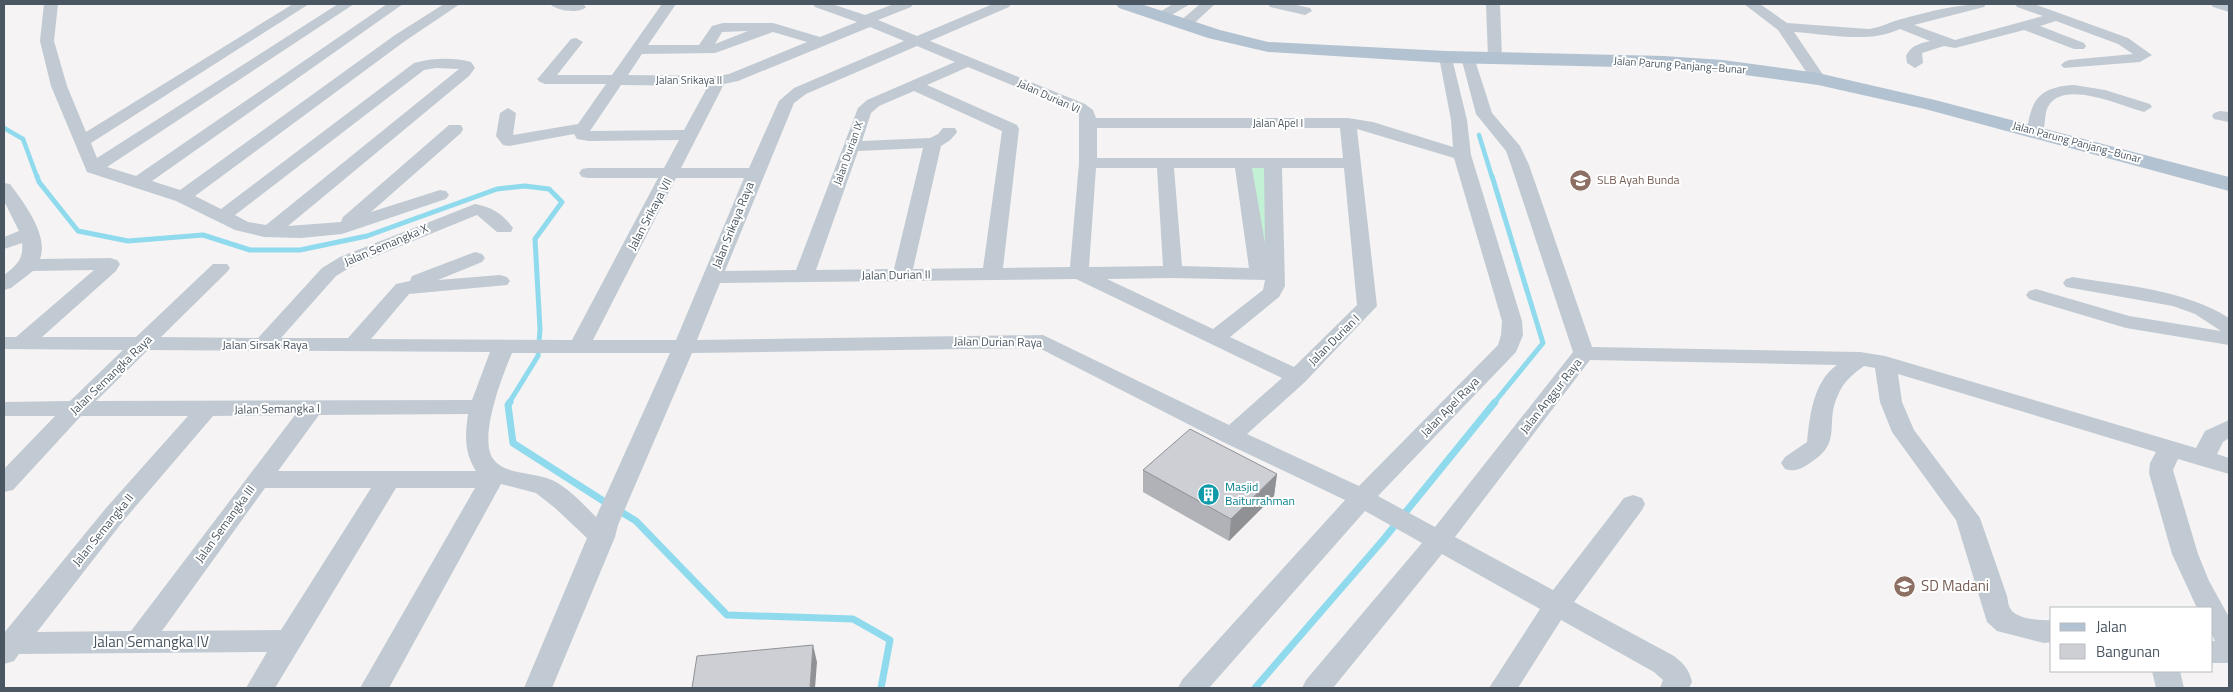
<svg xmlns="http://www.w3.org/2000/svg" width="2233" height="692" font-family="'Titillium Web',sans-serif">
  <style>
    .green { fill: #c3f1d5 }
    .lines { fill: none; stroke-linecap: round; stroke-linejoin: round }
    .stream-far2 { stroke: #90daee; stroke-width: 4.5 }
    .stream-far1 { stroke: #90daee; stroke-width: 5 }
    .stream { stroke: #90daee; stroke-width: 7 }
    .minor { fill: #c1cad2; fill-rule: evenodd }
    .major { fill: #b3c2d1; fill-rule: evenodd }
    .wall { fill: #b0b2b7 }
    .shaded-wall { fill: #909195 }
    .building { fill: #cdcfd5; stroke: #909195 }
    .labels { text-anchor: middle; stroke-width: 4; stroke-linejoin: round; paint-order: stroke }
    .far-street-label { font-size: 11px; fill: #4a5661; stroke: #fff }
    .education-label { font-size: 12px; fill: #785e54; stroke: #fff; text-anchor: start }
    .street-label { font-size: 12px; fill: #4a5661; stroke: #fff }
    .culture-label { font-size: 12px; fill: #0d838f; stroke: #fff; text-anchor: start }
    .near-education-label { font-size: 15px; fill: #785e54; stroke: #fff; text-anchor: start }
    .near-street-label { font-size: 15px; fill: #4a5661; stroke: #fff }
  </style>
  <rect width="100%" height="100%" fill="#f5f3f3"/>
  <!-- green -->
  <polygon class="green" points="1243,163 1273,163 1275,274 1260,273"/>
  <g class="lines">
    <!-- stream-far2 -->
    <g class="stream-far2">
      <polyline points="4,128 23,139 37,177"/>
      <polyline points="1479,135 1492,177"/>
    </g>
    <!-- stream-far1 -->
    <g class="stream-far1">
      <polyline points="37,176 39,182 78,231 128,241 203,235 250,250 300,250 367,236 497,189 525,186 549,189 562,202 535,239 540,329 538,356 509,403"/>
      <polyline points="1492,176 1543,343 1494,403"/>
    </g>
    <!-- stream -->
    <g class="stream">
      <polyline points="510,402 508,405 513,443 608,504"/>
      <polyline points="618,510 636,521 727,615 853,619 890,640 881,688"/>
      <polyline points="1255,688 1383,540 1495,402"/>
    </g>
    <!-- minor -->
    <g class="minor">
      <path d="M44,4H58L54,41L67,86L86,132L293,4H309L91,143L97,158L338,4H354L107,167L136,176L387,4H403L152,181L180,190L395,35L444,4H460L405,41L195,196L221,209L414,63C432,58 453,57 471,62L475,68L469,76L288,226L341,222L343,217L449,125H461L463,129L461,133L371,212L440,190L446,191L449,195L446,199L342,234L301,238L264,237L235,230L176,201L87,172L51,86L40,41ZM436,68L459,69L266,225L248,222L235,215L424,70Z"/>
      <path d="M550,4H583L586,7C580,14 556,11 550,4Z"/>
      <path d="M662,4H676L648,45H699L712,26L723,23H773L820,37L857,22L815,7L813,4H832L865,15L894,4H913L911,7L878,20L917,36L993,4H1011L1009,7L930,41L1085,104L1093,110L1096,118H1348L1373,122L1453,147L1451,120L1439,57L1441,54H1451L1467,120L1471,155L1522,321L1523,335L1516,352L1378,496L1435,527L1573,352L1511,165L1506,151L1476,114L1461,57L1463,54H1473L1492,113L1520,146L1529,165L1592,347L1860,352L1885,356L2196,448L2205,431L2229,420V438L2223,442L2217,454L2229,458V474L2178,459L2173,470L2198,554L2209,581L2229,617V663H2212V641H2215L2212,635V608H2197L2172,554L2149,473L2150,463L2156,452L1898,374L1902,402L1914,430L1980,518L2007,596C2008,600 2008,605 2010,608C2014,619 2042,621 2052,620V642L2044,643L1997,631L1987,622L1956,520L1892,432L1880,402L1875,368L1864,366C1852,375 1844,381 1838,395C1824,424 1844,442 1810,463C1801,469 1795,472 1785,469L1781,463L1785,457L1807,442C1810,415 1813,382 1837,365L1590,360L1455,537L1553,590L1624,498L1633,495L1642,498L1645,504L1642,510L1574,602L1674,656C1684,664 1689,669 1692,682L1689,688H1660L1663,680L1654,672L1561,620L1518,688H1489L1540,609L1442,554L1333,688H1302L1306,680L1422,543L1365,511L1209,688H1178L1182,680L1345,500L1223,442L1039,348L692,353L618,525L615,537L552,688H524L587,538L555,508L536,493L501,484L389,688H360L475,488H396L275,688H246L267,652L19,654L14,661L4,664V633L106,508L188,416H81L13,490L4,492V469L55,416H4V402L70,401L123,350L4,349V337H16L94,270L33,271L11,288L4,290V275C16,266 24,259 22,243L4,249V237L19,231L4,201V183L10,184C24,203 49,235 40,259L110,258L117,260L120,264L116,271L42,337H136L213,264H227L230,268L227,272L161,337L258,338L322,268L340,257L475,204C492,207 503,214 513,228L511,232H497L477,215L354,265L336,276L281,338H348L396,284L410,281L412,276L475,252L482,254L485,258L482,262L438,280L500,275L507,277L510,281L507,285L409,294L371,339L572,340L658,178H588L582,177L579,173L582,169L588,168H664L679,140L589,141L577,139L574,134L509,146L503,145L496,136L500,113L508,108L516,113L513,135L578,124L606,84H545L540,82L537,79L540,76L571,39L576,38L583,42L557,75H612ZM870,27L904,41L794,88L779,101L749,168H681L724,84L738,81ZM748,31L715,44L722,32ZM773,32L807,42L729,74L718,76L628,75L642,54L715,53ZM917,46L955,62L867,100L858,108L796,270L725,271L794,103L806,94ZM968,67L1073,110L1079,115V163L1070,267L1003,268L1019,129L1017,125L927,85ZM621,85L708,86L684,130L590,131ZM914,91L1002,131L983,268L913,269L941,146C948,142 952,139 957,132L955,128H943L938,134L930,138L862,141L871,113L879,106ZM1097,128H1340L1343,158H1097ZM1357,129L1454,158L1502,321L1501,335L1498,345L1359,486L1247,434L1305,382L1377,306ZM923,148L894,269L816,270L858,151ZM1096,168H1157L1163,266L1089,267ZM1174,168H1235L1249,268L1182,266ZM1252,168H1264L1265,243ZM1282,168H1344L1357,305L1294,367L1230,337L1279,297L1285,286ZM676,178H744L676,340H593ZM1173,278L1265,280L1263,290L1213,329L1107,279ZM1076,279L1282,378L1229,425L1043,335L697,340L720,283ZM148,350L490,352L472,400L96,401ZM512,353H670L596,517C583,504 569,488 552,480C535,472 506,475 494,460C477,440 503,374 512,353ZM468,414C465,436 464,452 476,471H278L319,415ZM295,415L131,631L37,632L124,520L213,416ZM265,488H371L281,630L162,631Z"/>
      <polygon points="1173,4 1190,4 1165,19 1155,19 1153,16"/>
      <polygon points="1200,4 1215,4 1189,28 1179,28 1177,25 1179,22"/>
      <polygon points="1268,4 1292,4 1310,8 1312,11 1305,15 1270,7"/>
      <polygon points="1486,4 1500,4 1502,58 1495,62 1488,58"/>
      <path d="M1744,4H1760L1787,23L1868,29C1880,28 1887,23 1898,20C1927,12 1956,4 1986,4L1984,7L1914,25L1955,40L2043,16L2017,7L2015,4H2034L2128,38L2152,55L2140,62L2064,68L2061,65L2064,62L2069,60L2133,54L2118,44L2056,21L2040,26L2084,43L2086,46L2084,49H2074L2024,30L1955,48L1944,46L1922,53L1923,63L1915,68L1907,63L1906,56C1911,45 1919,44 1930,41L1900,29C1869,44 1828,34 1794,32L1826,79L1818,84L1813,82L1778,30Z"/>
      <polygon points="2211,4 2229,4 2229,12 2213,7"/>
      <path d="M2074,85L2105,90L2150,104L2152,107L2144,112C2121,106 2066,80 2049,105C2043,114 2047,126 2041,135H2029L2027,131C2031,98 2041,87 2074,85Z"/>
      <polygon points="2220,111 2229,112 2229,122 2214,119 2212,116 2214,113"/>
      <path d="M2073,277C2126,286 2183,289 2229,318V345L2126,328L2029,299L2026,295L2029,291L2036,289L2129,316L2221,331L2195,314L2173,306L2066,287L2063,283L2066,279Z"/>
      <polygon points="2152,671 2180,671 2184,688 2156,688"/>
    </g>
    <!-- major -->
    <polygon class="major" points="1116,4 1141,4 1220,30 1268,42 1446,51 1664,56 1723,60 1818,73 1935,100 2229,177 2229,191 1925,109 1818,85 1723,72 1664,68 1446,63 1268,52 1208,38 1119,8"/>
  </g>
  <!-- wall -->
  <polygon class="wall" points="1143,470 1277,474 1274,496 1229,541 1143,492"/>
  <!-- shaded-wall -->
  <g class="shaded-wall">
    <polygon points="1277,474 1274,496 1229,541 1231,519"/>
    <polygon points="813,645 817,662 815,688 810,688"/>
  </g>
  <!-- building -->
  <g class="building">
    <polygon points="1190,429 1277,474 1231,519 1143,470"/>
    <polygon points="813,645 810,688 692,688 697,656"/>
  </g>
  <!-- icons -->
  <defs>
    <symbol id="school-disc" viewBox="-11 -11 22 22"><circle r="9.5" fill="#8d6e63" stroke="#fff"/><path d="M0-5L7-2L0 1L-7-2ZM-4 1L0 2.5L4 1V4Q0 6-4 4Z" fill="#fff"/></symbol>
    <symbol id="building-disc" viewBox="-11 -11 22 22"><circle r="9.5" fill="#0f9aa8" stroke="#fff"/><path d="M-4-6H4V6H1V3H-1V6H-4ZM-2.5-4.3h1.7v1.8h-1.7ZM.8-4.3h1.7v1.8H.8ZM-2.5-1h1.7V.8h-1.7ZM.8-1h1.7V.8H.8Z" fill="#fff"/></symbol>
  </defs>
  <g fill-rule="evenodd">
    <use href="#school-disc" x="1568" y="168" width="25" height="25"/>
    <use href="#building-disc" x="1196" y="482" width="25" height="25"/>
    <use href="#school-disc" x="1892" y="574" width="25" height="25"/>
  </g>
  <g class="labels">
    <!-- far-street labels -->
    <g class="far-street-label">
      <text transform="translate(1680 65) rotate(4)" y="4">Jalan Parung Panjang–Bunar</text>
      <text x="689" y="84">Jalan Srikaya II</text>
      <text transform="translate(1049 96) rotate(24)" y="4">Jalan Durian VI</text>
      <text x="1278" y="127">Jalan Apel I</text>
      <text transform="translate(2077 142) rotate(15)" y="4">Jalan Parung Panjang–Bunar</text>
      <text transform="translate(848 153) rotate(-70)" y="4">Jalan Durian IX</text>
    </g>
    <!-- education labels -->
    <g class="education-label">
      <text x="1597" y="184">SLB Ayah Bunda</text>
    </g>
    <!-- street labels -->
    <g class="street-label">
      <text transform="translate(650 214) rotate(-62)" y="4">Jalan Srikaya VII</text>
      <text transform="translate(733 225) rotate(-68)" y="4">Jalan Srikaya Raya</text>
      <text transform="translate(386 245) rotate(-23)" y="4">Jalan Semangka X</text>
      <text transform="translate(896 275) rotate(-1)" y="4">Jalan Durian II</text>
      <text transform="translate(1334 340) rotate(-45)" y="4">Jalan Durian I</text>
      <text transform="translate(998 342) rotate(1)" y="4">Jalan Durian Raya</text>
      <text x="265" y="349">Jalan Sirsak Raya</text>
      <text transform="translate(111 375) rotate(-44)" y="4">Jalan Semangka Raya</text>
      <text transform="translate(1551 396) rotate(-52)" y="4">Jalan Anggur Raya</text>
      <text transform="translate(1450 407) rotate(-46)" y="4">Jalan Apel Raya</text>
      <text transform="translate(277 409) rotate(-1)" y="4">Jalan Semangka I</text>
      <text transform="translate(225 524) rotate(-54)" y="4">Jalan Semangka III</text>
      <text transform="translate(103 530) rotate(-51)" y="4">Jalan Semangka II</text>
    </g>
    <!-- culture labels -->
    <g class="culture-label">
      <text x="1225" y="491">Masjid<tspan x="1225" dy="14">Baiturrahman</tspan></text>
    </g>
    <!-- near-education labels -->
    <g class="near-education-label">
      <text x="1921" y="591">SD Madani</text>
    </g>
    <!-- near-street labels -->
    <g class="near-street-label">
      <text x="151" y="647">Jalan Semangka IV</text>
    </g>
  </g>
  <!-- border -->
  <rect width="2233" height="692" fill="none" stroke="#4a5661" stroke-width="10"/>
  <!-- legend -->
  <rect x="2050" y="607" width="162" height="65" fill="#ffffff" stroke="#b7bbc0"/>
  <rect x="2060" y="623" width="25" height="8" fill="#b3c2d1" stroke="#b7bbc0"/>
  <text x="2096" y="632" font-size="15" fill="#4a5661">Jalan</text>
  <rect x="2060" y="644" width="25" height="15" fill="#cdcfd5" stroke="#b7bbc0"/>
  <text x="2096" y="657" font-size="15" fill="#4a5661">Bangunan</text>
</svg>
